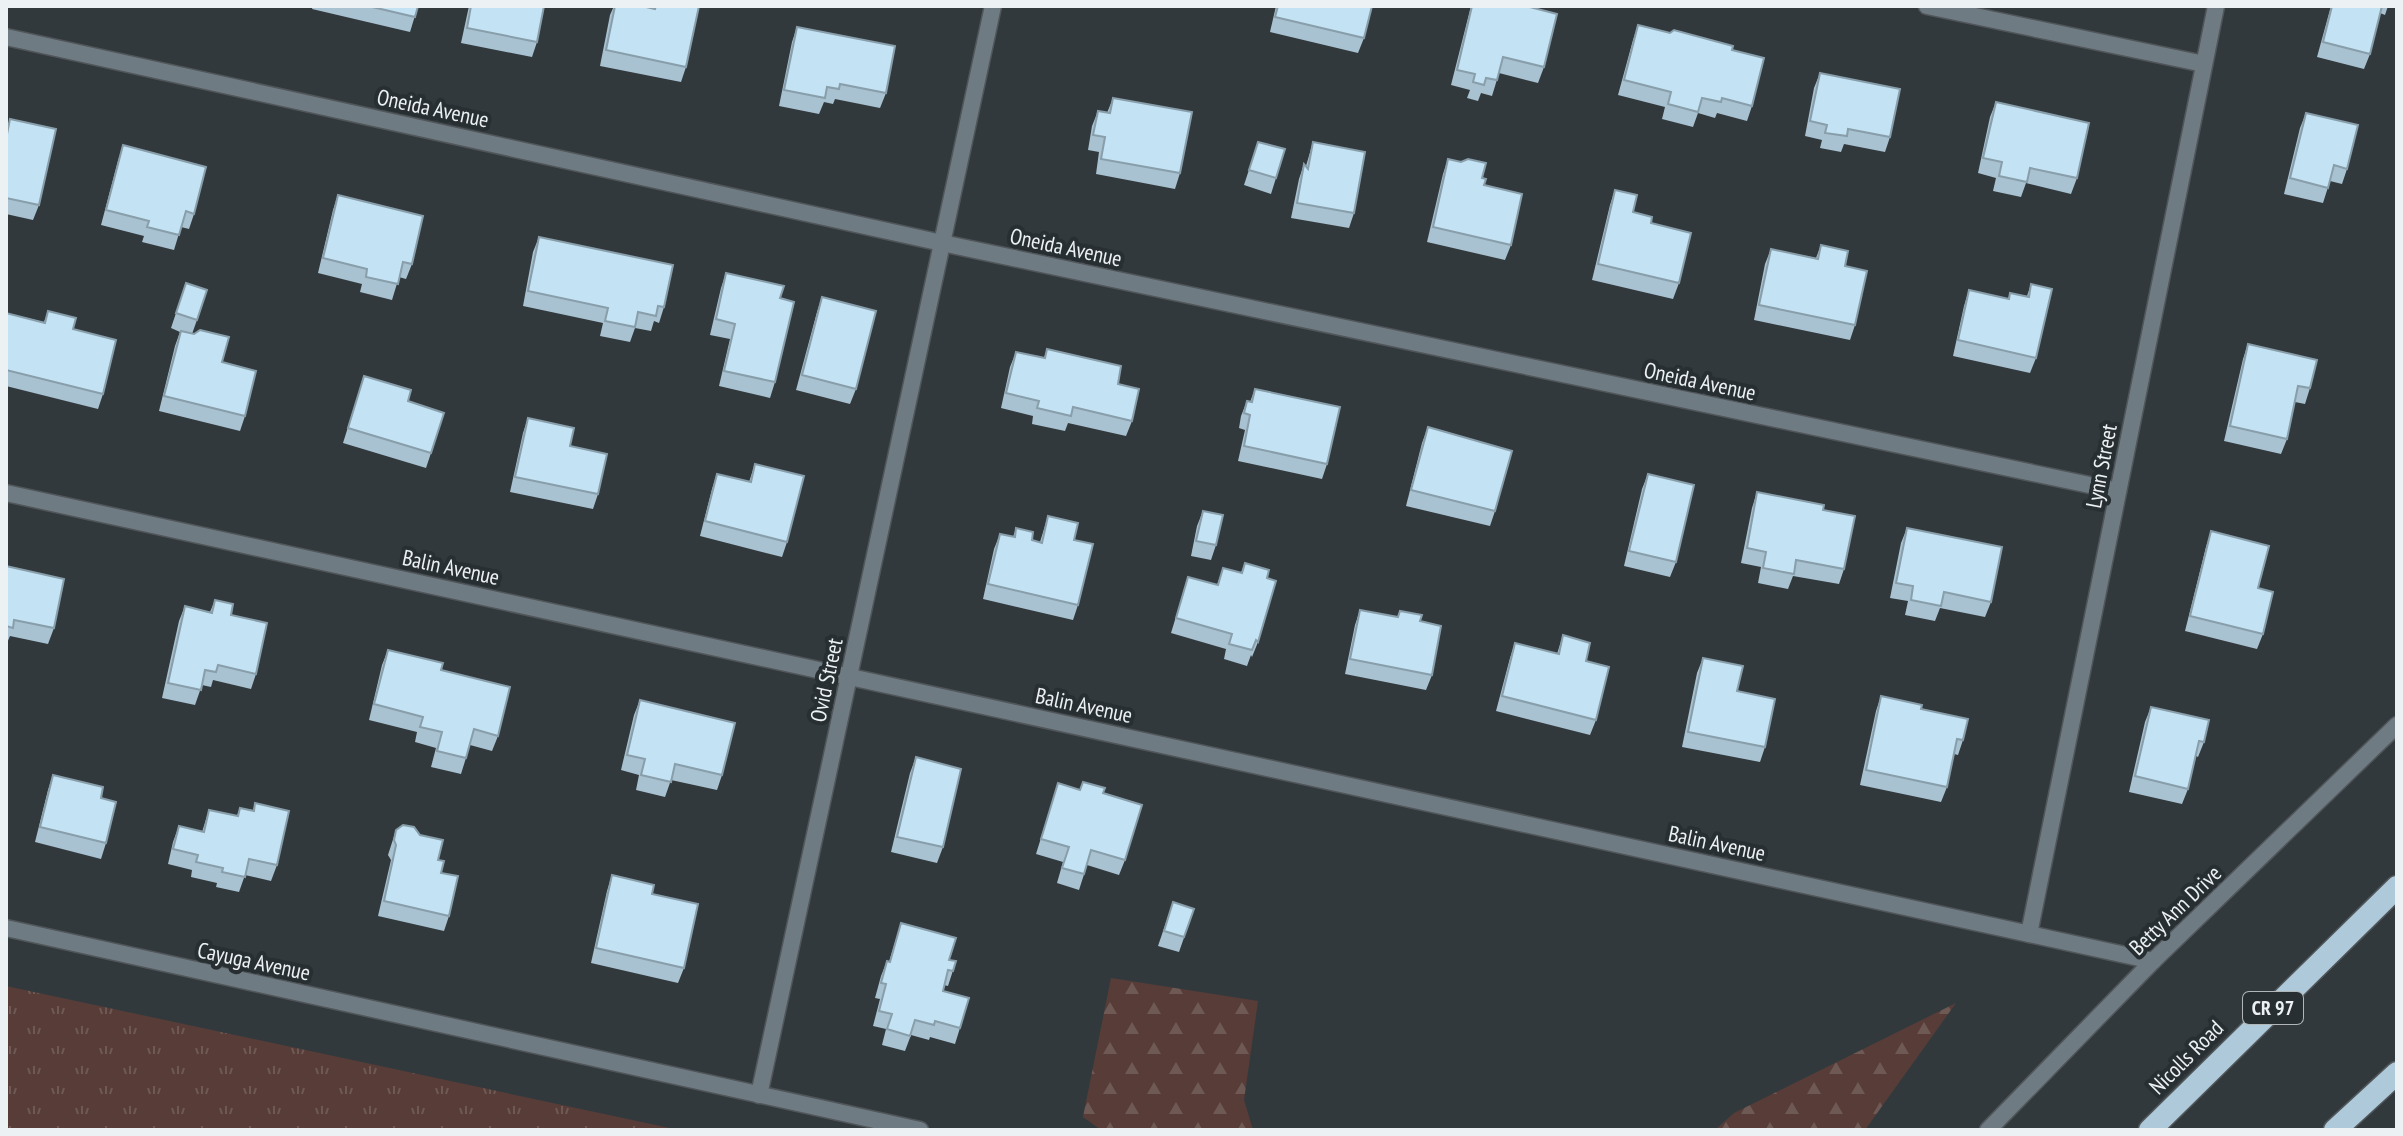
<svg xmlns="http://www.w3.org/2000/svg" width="2403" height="1136" font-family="'PT Sans Narrow',sans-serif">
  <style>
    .grass { fill: url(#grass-tufts) }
    .forest { fill: url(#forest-firs) }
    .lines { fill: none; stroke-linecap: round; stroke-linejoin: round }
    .minor-casing { stroke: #50565a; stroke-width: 19 }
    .tertiary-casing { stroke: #50565a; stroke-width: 19 }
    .trunk-casing { stroke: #50565a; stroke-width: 25 }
    .minor { stroke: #6f7b82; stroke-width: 16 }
    .tertiary { stroke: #6f7b82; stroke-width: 16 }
    .trunk { stroke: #aecada; stroke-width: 22 }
    .wall { fill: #a8c2d1 }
    .building { fill: #c3e2f3; stroke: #889eaa; stroke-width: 2 }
    .labels { text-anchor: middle; stroke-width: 8; stroke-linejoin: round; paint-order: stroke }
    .shield { fill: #282f33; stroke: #b1b7b9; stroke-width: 2 }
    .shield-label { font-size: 20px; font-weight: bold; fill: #ecf1f3 }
    .street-label { font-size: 22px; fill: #ecf1f3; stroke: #282f33 }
  </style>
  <defs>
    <pattern id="grass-tufts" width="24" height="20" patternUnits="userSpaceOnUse" patternTransform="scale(2)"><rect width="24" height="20" fill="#573c37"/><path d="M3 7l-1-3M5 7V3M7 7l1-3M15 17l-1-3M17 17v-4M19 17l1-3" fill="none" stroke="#6f5954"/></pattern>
    <pattern id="forest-firs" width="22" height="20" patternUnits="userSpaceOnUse" patternTransform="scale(2)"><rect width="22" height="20" fill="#573c37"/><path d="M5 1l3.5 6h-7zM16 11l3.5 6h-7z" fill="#6f5954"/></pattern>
  </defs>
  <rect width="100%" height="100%" fill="#32393d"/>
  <!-- grass -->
  <polygon class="grass" points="6,986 679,1130 6,1130"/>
  <!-- forest -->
  <g class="forest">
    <polygon points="1111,978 1258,1001 1244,1100 1253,1130 1101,1130 1083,1117"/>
    <polygon points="1956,1003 1865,1130 1715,1130 1734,1113"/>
  </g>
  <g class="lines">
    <defs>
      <g id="minor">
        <polyline points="1927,6 2204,64"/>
        <polyline points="6,37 942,243 2118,491"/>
        <polyline points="6,493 2153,961"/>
        <polyline points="6,928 920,1130"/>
        <polyline points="2029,934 2216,6"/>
        <polyline points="759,1095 993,6"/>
      </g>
      <polyline id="tertiary" points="1988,1130 2153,961 2397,725"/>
      <g id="trunk">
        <polyline points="2150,1130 2397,887"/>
        <polyline points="2335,1130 2397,1073"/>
      </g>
    </defs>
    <!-- minor casing -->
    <use href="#minor" class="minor-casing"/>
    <!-- tertiary casing -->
    <use href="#tertiary" class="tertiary-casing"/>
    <!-- trunk casing -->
    <use href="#trunk" class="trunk-casing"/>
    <!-- minor -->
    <use href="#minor" class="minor"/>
    <!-- tertiary -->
    <use href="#tertiary" class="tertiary"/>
    <!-- trunk -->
    <use href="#trunk" class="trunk"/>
  </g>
  <!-- wall -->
  <g class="wall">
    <polygon points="313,6 418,6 410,32 312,9"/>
    <polygon points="469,6 544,6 537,42 532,57 461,43"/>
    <polygon points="614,6 642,6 653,8 654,6 699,6 686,67 681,82 600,66 610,15"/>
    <polygon points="1276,6 1372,6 1364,38 1358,53 1270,32"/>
    <polygon points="1471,6 1526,6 1544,67 1538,83 1499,73 1492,96 1481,93 1478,101 1467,98 1470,90 1451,85"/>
    <polygon points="2331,6 2388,6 2385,15 2380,13 2370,54 2364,69 2317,57"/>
    <polygon points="1638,25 1732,50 1752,106 1747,121 1717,113 1715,118 1698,113 1693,127 1662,119 1665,107 1618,95 1633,40"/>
    <polygon points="797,27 886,93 880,108 835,99 833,104 824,102 819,114 779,106 792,42"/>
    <polygon points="1820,73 1890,137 1885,152 1844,144 1841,152 1820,148 1822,140 1805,136 1814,88"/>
    <polygon points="1113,98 1180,173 1175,189 1096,174 1099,152 1088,150 1092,126 1098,111 1107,113"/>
    <polygon points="1996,102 2077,178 2071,194 2026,183 2021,197 1993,191 1996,178 1978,173 1990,117"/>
    <polygon points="2306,113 2347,169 2342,184 2330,181 2323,203 2284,194 2300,128"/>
    <polygon points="10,119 39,205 33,220 6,214 6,131"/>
    <polygon points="1258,142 1276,178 1271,194 1244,185"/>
    <polygon points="1313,142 1354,213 1349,228 1291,218 1299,179 1304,164 1306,166"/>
    <polygon points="123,145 194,214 189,229 181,227 174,250 142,242 144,236 101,225 118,161"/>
    <polygon points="1448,159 1482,178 1511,245 1505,260 1427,242 1443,174"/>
    <polygon points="1615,190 1633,212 1651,223 1679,283 1673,299 1592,280 1610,205"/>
    <polygon points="338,195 412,264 406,279 399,277 392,300 360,292 362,284 318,273 333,210"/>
    <polygon points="539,237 664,307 659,323 654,321 651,331 635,328 630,342 600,336 603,323 523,306 533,252"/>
    <polygon points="1821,245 1845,266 1855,325 1850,340 1754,320 1765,264 1771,249 1816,258"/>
    <polygon points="726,273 780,298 775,382 770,398 719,386 730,339 710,335 721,288"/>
    <polygon points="186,283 197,320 192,334 222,362 245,416 240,431 159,411 175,346 180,332 171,328"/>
    <polygon points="2031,284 2036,358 2030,373 1953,356 1964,306 1969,290 2008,299 2010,293 2027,296"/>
    <polygon points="822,297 856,389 850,404 796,390 817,312"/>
    <polygon points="48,311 103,394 98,409 6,386 6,313 44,322"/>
    <polygon points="2248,344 2310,388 2305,404 2295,402 2287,439 2281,454 2224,441 2243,359"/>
    <polygon points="1047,349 1118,384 1132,421 1126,436 1068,423 1065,431 1032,424 1033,416 1001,408 1010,367 1016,352 1044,358"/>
    <polygon points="364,376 408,401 431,453 426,468 343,443"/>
    <polygon points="1255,389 1327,464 1322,479 1238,461 1245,430 1239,428 1241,416 1247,401 1250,402"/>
    <polygon points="528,418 570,446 598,494 593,509 510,492 523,433"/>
    <polygon points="1428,427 1495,511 1490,526 1406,506 1422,443"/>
    <polygon points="755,464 787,542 782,557 700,536 712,489 717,474 749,482"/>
    <polygon points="1648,474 1676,562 1670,577 1624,566 1642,489"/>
    <polygon points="1757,492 1823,510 1844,569 1839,584 1793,576 1788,589 1758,583 1761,567 1741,563 1752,508"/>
    <polygon points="1203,511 1216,545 1211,560 1191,556 1197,526"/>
    <polygon points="1048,516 1074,540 1078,605 1073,620 983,599 994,549 1000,534 1013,537 1016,528 1032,540 1040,542"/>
    <polygon points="1907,528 1991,602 1985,617 1940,608 1935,621 1905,615 1908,601 1890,598 1901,543"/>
    <polygon points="2211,531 2258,588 2263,634 2257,649 2185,631 2206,547"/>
    <polygon points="1245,563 1267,578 1258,642 1252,657 1251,655 1247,666 1224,659 1226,649 1171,633 1188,577 1217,585 1223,568 1241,573"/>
    <polygon points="6,566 54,628 48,644 10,636 7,643 6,643"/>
    <polygon points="215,600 231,615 256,674 251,689 213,680 211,687 202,685 195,705 162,698 179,621 185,606 210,612"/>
    <polygon points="1360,610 1398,617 1400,611 1420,621 1432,675 1426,690 1345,674 1355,625"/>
    <polygon points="1563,635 1586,661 1596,720 1590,735 1496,711 1510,658 1515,643 1557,654"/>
    <polygon points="388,650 441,670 498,736 492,751 470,745 461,774 431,767 436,748 415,742 417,732 369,720 382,665"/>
    <polygon points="1703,658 1737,691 1765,747 1760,762 1682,747 1697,673"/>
    <polygon points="1881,696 1921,709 1963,740 1958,755 1954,754 1947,787 1941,802 1860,785 1876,711"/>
    <polygon points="640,700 722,775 717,790 671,780 665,797 636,790 639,775 621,770 634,715"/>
    <polygon points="2151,707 2204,742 2198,757 2196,756 2188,789 2182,804 2129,792 2145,722"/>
    <polygon points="916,757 943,847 937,863 891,852 910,773"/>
    <polygon points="53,775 101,798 106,843 101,859 35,842 48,790"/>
    <polygon points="1058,783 1080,790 1103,793 1125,860 1119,875 1087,865 1079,890 1057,883 1063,862 1036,854"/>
    <polygon points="255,803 277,865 271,881 245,875 239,892 216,887 217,883 191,877 192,870 168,864 173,842 179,826 202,832 209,810 237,816 240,808 253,810"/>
    <polygon points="396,830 438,860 449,916 444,931 378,916 391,860 388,855"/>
    <polygon points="612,875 652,894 684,968 678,983 591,963 607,891"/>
    <polygon points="1173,902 1194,909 1179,952 1158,946"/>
    <polygon points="901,923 949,960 956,961 948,986 944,985 943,991 960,1028 955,1044 930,1037 929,1040 911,1035 905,1051 882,1045 886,1029 873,1026 880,999 875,998 881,976 887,961 889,962"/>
  </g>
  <!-- building -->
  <g class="building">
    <polygon points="368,6 418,6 415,17"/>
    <polygon points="471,6 544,6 537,42 467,28"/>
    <polygon points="615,6 642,6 655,9 656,6 699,6 686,67 606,50"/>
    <polygon points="1278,6 1372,6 1364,38 1275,17"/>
    <polygon points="1472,6 1526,6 1557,14 1544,67 1503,57 1497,80 1486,78 1484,85 1473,82 1475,74 1457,70"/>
    <polygon points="2332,6 2382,6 2370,54 2323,42"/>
    <polygon points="1638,25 1670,33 1674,30 1733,46 1732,50 1764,58 1752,106 1722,98 1721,102 1702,98 1698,112 1668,104 1671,92 1624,80"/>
    <polygon points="797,27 895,46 886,93 840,84 839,89 827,87 825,98 784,90"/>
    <polygon points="1820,73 1900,89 1890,137 1848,129 1847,136 1825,133 1827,125 1810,121"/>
    <polygon points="1113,98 1192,112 1180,173 1101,159 1105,137 1093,135 1098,111 1110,113"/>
    <polygon points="1996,102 2089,123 2077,178 2030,168 2027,182 1999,176 2002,162 1983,158"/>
    <polygon points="2306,113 2358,125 2347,169 2334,165 2328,188 2290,178"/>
    <polygon points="10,119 56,129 39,205 6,198 6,139"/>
    <polygon points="1258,142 1285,149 1276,178 1249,170"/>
    <polygon points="1313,142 1365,152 1354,213 1297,203 1304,164 1308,169"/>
    <polygon points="123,145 206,167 194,214 186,211 179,235 147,227 149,221 106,210"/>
    <polygon points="1448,159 1461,162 1468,159 1486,163 1482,178 1486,179 1484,185 1522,194 1511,245 1433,227"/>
    <polygon points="1615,190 1637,195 1633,212 1652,217 1651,223 1691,233 1679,283 1598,264"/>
    <polygon points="338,195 423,216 412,264 403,262 398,284 366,277 367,269 323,258"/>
    <polygon points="539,237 673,265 664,307 658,306 656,316 638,312 635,327 605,321 608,308 528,291"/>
    <polygon points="1821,245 1848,251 1845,266 1867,271 1855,325 1759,305 1771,249 1818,259"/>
    <polygon points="726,273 784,286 780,298 794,302 775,382 724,371 735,324 716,319"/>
    <polygon points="186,283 207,290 197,320 176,313"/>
    <polygon points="2031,284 2052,289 2036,358 1958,340 1969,290 2009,299 2010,293 2029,297"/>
    <polygon points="822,297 876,311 856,389 802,375"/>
    <polygon points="48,311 76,318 73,329 116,340 103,394 6,370 6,313 45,323"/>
    <polygon points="200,330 229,337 222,362 256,371 245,416 164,396 181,331 194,334"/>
    <polygon points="2248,344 2317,360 2310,388 2298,386 2287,439 2230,426"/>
    <polygon points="1047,349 1121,366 1118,384 1139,389 1132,421 1073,407 1071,416 1037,408 1039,401 1006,393 1016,352 1045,358"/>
    <polygon points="364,376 411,390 408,401 444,413 431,453 348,428"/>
    <polygon points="1255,389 1340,407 1327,464 1244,446 1250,415 1244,413 1247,401 1252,402"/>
    <polygon points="528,418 574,428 570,446 607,454 598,494 515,477"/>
    <polygon points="1428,427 1512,451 1495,511 1411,490"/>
    <polygon points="755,464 804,476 787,542 705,521 717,474 751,482"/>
    <polygon points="1648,474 1694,485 1676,562 1629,551"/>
    <polygon points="1757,492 1824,505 1823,510 1855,516 1844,569 1796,560 1794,574 1763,568 1766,552 1747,548"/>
    <polygon points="1203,511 1223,515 1216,545 1196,541"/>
    <polygon points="1048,516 1078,523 1074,540 1093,544 1078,605 988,584 1000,534 1015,537 1016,528 1033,532 1032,540 1042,543"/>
    <polygon points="1907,528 2002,547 1991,602 1944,592 1941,606 1911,600 1913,586 1896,583"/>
    <polygon points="2211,531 2269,546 2258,588 2273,592 2263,634 2190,616"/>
    <polygon points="1245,563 1269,570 1267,578 1276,581 1258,642 1256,640 1252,650 1229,644 1232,634 1176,618 1188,577 1218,585 1223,568 1242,573"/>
    <polygon points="6,566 64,579 54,628 14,620 13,628 6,626"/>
    <polygon points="215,600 233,604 231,615 267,623 256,674 218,665 216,672 205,670 201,690 168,683 185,606 212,613"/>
    <polygon points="1360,610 1398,617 1400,611 1422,615 1420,621 1441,626 1432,675 1350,659"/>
    <polygon points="1563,635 1590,643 1586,661 1609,667 1596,720 1502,696 1515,643 1559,654"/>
    <polygon points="388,650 443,663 441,670 510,687 498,736 474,729 466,758 437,751 442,732 420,727 423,717 374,704"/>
    <polygon points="1703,658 1743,666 1737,691 1775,699 1765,747 1688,732"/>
    <polygon points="1881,696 1922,705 1921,709 1968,719 1963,740 1957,739 1947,787 1866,770"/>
    <polygon points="640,700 735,723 722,775 675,764 671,782 641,775 645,759 627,755"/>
    <polygon points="2151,707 2209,720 2204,742 2199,741 2188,789 2135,776"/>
    <polygon points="916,757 961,769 943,847 897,837"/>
    <polygon points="53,775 103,787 101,798 116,802 106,843 40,827"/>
    <polygon points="1083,782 1105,788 1103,793 1142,805 1125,860 1091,850 1084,874 1062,868 1069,847 1041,839 1058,783 1080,790"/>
    <polygon points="255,803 289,811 277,865 249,859 245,877 222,872 223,868 196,862 198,855 173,849 179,826 204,832 209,810 238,816 240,808 254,811"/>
    <polygon points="403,825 414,827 420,835 443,840 438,860 444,861 441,873 458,876 449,916 384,901 396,845 394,840 396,830"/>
    <polygon points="612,875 654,885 652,894 698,904 684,968 596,948"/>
    <polygon points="1173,902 1194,909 1184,937 1164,931"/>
    <polygon points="901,923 956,938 949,960 956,961 953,971 948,970 943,991 969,998 960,1028 935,1021 934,1025 915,1020 910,1036 887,1029 892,1014 879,1011 886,984 881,983 887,961 890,962"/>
  </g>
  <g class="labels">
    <!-- shield labels -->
    <rect class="shield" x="2243" y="992" width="60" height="32" rx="6"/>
    <g class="shield-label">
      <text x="2273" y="1015">CR 97</text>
    </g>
    <!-- street labels -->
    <g class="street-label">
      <text transform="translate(433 108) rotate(12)" y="8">Oneida Avenue</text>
      <text transform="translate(1066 247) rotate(12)" y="8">Oneida Avenue</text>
      <text transform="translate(1700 381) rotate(12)" y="8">Oneida Avenue</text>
      <text transform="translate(2101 466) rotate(-79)" y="8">Lynn Street</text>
      <text transform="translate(451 567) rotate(12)" y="8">Balin Avenue</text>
      <text transform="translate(826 680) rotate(-78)" y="8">Ovid Street</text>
      <text transform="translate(1084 705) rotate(12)" y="8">Balin Avenue</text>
      <text transform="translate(1717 843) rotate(12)" y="8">Balin Avenue</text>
      <text transform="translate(2175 910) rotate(-44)" y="8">Betty Ann Drive</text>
      <text transform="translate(254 961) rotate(12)" y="8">Cayuga Avenue</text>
      <text transform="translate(2186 1057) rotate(-45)" y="8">Nicolls Road</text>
    </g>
  </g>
  <!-- border -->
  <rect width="2403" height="1136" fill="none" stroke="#ecf1f3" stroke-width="16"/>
</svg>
